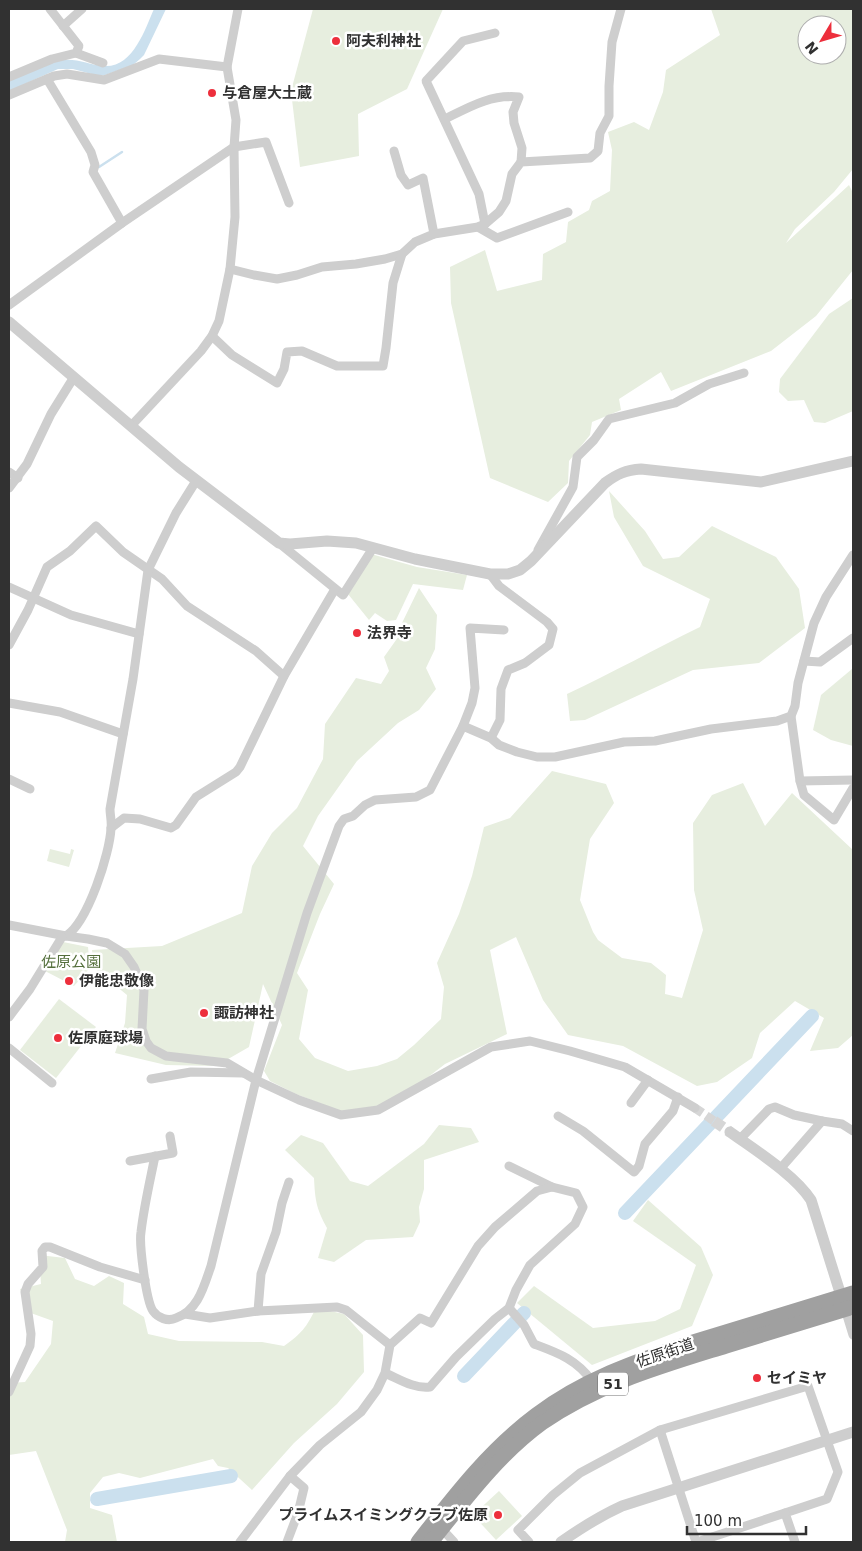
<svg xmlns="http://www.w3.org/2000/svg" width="862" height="1551" font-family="'DejaVu Sans','Noto Sans JP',sans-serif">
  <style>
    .green { fill: #e7eedf; fill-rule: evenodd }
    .water { fill: #cbe0ee }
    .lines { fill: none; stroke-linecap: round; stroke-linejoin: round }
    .stream { stroke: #cbe0ee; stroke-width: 2.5 }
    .river { stroke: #cbe0ee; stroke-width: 14 }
    .minor-tunnel { stroke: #d6d6d6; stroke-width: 9; stroke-dasharray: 9 4.5; stroke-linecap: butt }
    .tertiary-tunnel { stroke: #d6d6d6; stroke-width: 11; stroke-dasharray: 11 5.5; stroke-linecap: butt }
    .minor { stroke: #cecece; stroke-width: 9 }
    .tertiary { stroke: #cecece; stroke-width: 11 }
    .trunk { stroke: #a0a0a0; stroke-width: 15 }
    .poi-dot { fill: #ed2f3c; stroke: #fff; stroke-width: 2 }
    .labels { text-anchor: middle; stroke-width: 5; stroke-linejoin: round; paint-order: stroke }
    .shield { fill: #fff; stroke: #6f6f6f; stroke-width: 1 }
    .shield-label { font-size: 14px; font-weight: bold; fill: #313131 }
    .poi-label { font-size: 15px; font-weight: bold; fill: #313131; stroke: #fff; text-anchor: start }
    .park-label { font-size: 15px; fill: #546f3c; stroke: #fff }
    .street-label { font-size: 15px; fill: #313131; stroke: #fff }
  </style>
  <rect width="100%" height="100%" fill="#fff"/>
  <!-- green -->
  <g class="green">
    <polygon points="313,9 443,9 407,89 358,114 359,156 300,167 291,91"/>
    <path d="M711,9H853V169L834,192L795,229L786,243L849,185L853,193V270L816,316L771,351L671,391L661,372L619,399L621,410L592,422L590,435L569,461L568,483L548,502L490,478L451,303L450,267L485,250L497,291L542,280L543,254L566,242L568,222L589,210L592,201L610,191L612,150L608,132L634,122L649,130L663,92L666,70L720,35ZM807,25H837V55H807Z"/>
    <polygon points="853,298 853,411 825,423 814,422 804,400 788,401 779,392 780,379 829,314"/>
    <path d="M609,491L645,531L663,559L679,557L712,526L776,557L799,589L805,628L759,663L693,670L585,720L570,721L567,694C612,673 655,649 700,627L710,599L643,566L614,517Z"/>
    <polygon points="371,554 417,567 467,575 463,590 413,584 396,620 387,621 375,613 369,620 348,594"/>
    <polygon points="419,588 437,615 435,649 426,668 436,689 419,710 398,723 357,761 318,816 303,846 334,884 320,914 297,973 308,990 299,1039 315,1058 348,1071 377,1066 397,1059 414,1045 441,1019 444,987 437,963 459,914 472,876 484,827 510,818 552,771 606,784 614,803 590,839 580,900 593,932 598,940 622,958 651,963 666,975 665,994 682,998 703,930 694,890 693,823 712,795 743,783 765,826 792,793 853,850 853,1035 838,1048 810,1051 824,1018 795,1001 760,1033 752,1058 717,1082 697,1086 623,1046 568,1035 543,1000 516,937 490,950 507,1034 445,1064 405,1095 376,1108 342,1112 296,1094 270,1081 264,1071 282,1025 263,984 249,1047 216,1066 166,1065 115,1053 125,1023 127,995 94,968 92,950 162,946 242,913 252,866 272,833 297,808 323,759 325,724 356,678 381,684 389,671 384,657 401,633 402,623"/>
    <polygon points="852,669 853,669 853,746 831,740 813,730 821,695"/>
    <polygon points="50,849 70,854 71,849 74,850 69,867 47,861"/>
    <polygon points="63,942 88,947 90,968 74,986 45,971"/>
    <polygon points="59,999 96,1027 56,1078 20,1050"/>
    <path d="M439,1125L471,1128L479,1142L424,1160V1189L419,1207L420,1222L413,1237L366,1240L334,1262L318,1258L327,1228C316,1208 315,1199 314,1178L285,1150L301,1135L323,1143L350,1181L368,1186L424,1144Z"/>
    <polygon points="648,1200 701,1247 713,1275 692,1326 592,1365 517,1303 534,1286 593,1328 655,1321 680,1309 696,1265 633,1221"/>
    <path d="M39,1255L65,1258L75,1279L94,1286L109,1276L124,1283L123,1304L144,1317L148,1334L179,1341L262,1342L284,1346C302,1333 306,1328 316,1308L344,1314L363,1335L364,1372L337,1404L294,1443L252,1490L228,1468L218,1466L213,1459L140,1478L119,1473L103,1477L90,1493V1508L112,1515L117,1542H65L67,1530L36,1451L9,1455V1384L10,1383L25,1382L51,1344L53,1321L28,1312L20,1289L41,1284Z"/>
    <polygon points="499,1491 522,1516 496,1540 473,1515"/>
  </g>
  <!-- water -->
  <path class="water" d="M154,9H166L144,55L140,59L133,65L105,75L99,76L73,69H58L9,91V81C22,76 49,62 62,60C77,58 90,65 104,66C133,68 145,29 154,9Z"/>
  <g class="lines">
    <!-- stream -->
    <polyline class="stream" points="99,167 122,152"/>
    <!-- river -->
    <g class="river">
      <polyline points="625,1213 812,1016"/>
      <polyline points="464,1376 524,1313"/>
      <polyline points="97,1499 231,1476"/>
    </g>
    <!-- minor-tunnel -->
    <polyline class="minor-tunnel" points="695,1108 714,1121"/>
    <!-- tertiary-tunnel -->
    <polyline class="tertiary-tunnel" points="714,1121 730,1132"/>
    <!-- minor -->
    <g class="minor">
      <polyline points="63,26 82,9"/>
      <polyline points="76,53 103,63"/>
      <polyline points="227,67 236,120 234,147 266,142 289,203"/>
      <polyline points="9,77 52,59 76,53 79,46 50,9"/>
      <polyline points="47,79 91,152 95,165 93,172 122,223"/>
      <polyline points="9,95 54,76 67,74 104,80 159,59 227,67 238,9"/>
      <path d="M445,119C469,107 491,94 519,97L513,112L514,123L522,148L521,162"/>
      <polyline points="394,151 401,175 408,185 423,178 434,234"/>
      <polyline points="485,224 479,194 426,81 463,41 495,33"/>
      <polyline points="478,227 497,238 568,212"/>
      <polyline points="230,269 254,275 277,279 297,275 322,267 356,264 385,259 402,254 415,242 434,234 478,227 485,224 499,212 506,201 512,174 521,162 590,158 598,151 600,133 609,116 609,86 612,42 621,9"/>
      <polyline points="9,305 122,223 234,147 235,217 230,269 219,321 212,336 201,351 131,426"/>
      <polyline points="212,336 232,355 277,383 284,369 287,352 302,351 337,366 383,366 386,348 393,283 402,254"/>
      <polyline points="9,472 18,478"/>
      <polyline points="9,488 27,464 51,414 74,377"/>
      <polyline points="279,543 343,595 373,548"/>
      <polyline points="538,550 573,487 577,457 594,440 609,419 675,403 709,384 744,373"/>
      <polyline points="490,574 499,586 547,622 553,629 549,645 525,663 508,670 501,689 500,720 491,738"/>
      <polyline points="9,587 71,615 139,634"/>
      <polyline points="9,645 28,610 47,567 70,551 96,526 123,552 162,579 187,606 256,651 284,676"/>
      <polyline points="804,661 820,662 853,638"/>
      <polyline points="9,703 60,712 123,734"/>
      <polyline points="791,716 800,781 804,795 834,820 853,788"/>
      <polyline points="463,726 472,703 475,688 470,628 504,630"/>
      <polyline points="9,779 30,789"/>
      <polyline points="800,781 853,780"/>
      <polyline points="111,828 124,818 140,819 171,828 176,825 196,797 236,772 240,767 284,676 335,589"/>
      <path d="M9,925L66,936C88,922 110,853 111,828C112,822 110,815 110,809L133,679L148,570L176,513L196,481"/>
      <polyline points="66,936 88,939 107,943 125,954 134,967 144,990 142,1029 146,1041 151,1048 166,1056 227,1063 256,1080 299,1100 341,1115 378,1110 491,1047 530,1041 570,1051 625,1067 695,1108"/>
      <polyline points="9,1017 30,989 62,937"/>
      <polyline points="9,1048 52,1083"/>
      <polyline points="151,1079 191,1072 243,1073"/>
      <polyline points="631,1103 648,1080"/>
      <polyline points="558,1116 583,1131 634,1172 639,1166 645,1144 673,1111 678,1097"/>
      <polyline points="740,1139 769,1109 775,1107 794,1115 822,1121"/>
      <path d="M155,1156C150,1181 144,1206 141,1232C139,1244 146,1301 153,1311C158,1318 168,1322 176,1318C198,1311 204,1286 211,1266L256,1080L307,913L339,826L344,819L353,816L365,805L375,800L416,797L430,790L463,726L491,738L499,745L517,752L537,757H555L624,742L655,741L711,729L777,721L791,716L795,706L798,683L814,623L826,597L853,555"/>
      <polyline points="130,1161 173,1153 170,1136"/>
      <polyline points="509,1166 552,1187"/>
      <polyline points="780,1169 822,1121 842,1124 853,1131"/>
      <path d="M509,1308L524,1325L534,1344C558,1353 576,1359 592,1381"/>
      <polyline points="845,1309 853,1335"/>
      <polyline points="258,1311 261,1274 276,1232 282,1203 289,1182"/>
      <polyline points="185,1314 210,1318 258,1311 337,1307 346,1310 390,1345"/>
      <polyline points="9,1392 30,1346 31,1334 25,1292 28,1284 43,1267 42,1251 45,1247 50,1247 100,1267 145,1280"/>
      <polyline points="660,1430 696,1542"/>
      <polyline points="442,1529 454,1542"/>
      <path d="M240,1542L290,1476L320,1445L361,1412L377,1390L385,1373L390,1345L420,1318L431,1323L478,1246L495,1227L537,1191L552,1187L576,1193L583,1207L575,1224L530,1265L516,1290L509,1308L495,1319L456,1357L430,1387C414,1389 399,1379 385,1373"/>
      <polyline points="287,1542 298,1513 304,1488 290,1476"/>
      <polyline points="529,1542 518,1530 553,1495 580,1473 660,1430 808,1386 838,1472 827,1499 785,1513 795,1542"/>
      <polyline points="697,1542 785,1513"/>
    </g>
    <!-- tertiary -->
    <g class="tertiary">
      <path d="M9,322L179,467L279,543L290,544L327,541L356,543L415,559L490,574H508L520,570L531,561L605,483C617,474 626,470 641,469L761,482L853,461"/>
      <path d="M730,1132C755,1150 795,1175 811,1200L843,1302"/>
      <path d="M561,1542C581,1528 600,1516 622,1506L853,1432"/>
    </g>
    <!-- trunk -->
    <g class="trunk">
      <path d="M418,1542C454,1496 489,1450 536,1415C582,1380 636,1361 690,1343C744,1326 799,1310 853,1293"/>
      <path d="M431,1542C465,1500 498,1455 542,1423C598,1384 662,1366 726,1346C769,1333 811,1320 853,1307"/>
    </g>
  </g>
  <!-- markers -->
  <g class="poi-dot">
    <circle cx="336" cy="41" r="5"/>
    <circle cx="212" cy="93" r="5"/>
    <circle cx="357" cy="633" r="5"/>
    <circle cx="69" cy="981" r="5"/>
    <circle cx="204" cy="1013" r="5"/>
    <circle cx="58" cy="1038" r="5"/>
    <circle cx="757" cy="1378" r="5"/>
    <circle cx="498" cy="1515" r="5"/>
  </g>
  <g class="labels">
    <!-- shield labels -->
    <rect class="shield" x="598" y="1372.5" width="30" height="23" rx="4"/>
    <g class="shield-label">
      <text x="613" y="1389">51</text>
    </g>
    <!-- poi labels -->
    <g class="poi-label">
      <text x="346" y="46">阿夫利神社</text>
      <text x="222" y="98">与倉屋大土蔵</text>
      <text x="367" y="638">法界寺</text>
      <text x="79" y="986">伊能忠敬像</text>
      <text x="214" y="1018">諏訪神社</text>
      <text x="68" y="1043">佐原庭球場</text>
      <text x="767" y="1383">セイミヤ</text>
      <text x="488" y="1520" text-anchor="end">プライムスイミングクラブ佐原</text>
    </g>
    <!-- park labels -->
    <g class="park-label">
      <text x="71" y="967">佐原公園</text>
    </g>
    <!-- street labels -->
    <g class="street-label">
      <text transform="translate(665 1353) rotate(-19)" y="5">佐原街道</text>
    </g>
  </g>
  <!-- border -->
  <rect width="862" height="1551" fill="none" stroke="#313131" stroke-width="20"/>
  <!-- north arrow -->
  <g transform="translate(822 40) rotate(232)"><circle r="24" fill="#ffffff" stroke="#adadad"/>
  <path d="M0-4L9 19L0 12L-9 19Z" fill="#ed2f3c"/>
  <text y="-8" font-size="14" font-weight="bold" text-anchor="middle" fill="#313131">N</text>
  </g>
  <!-- scale -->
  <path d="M687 1526v8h119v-8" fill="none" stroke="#313131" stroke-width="2.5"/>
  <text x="694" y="1526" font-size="15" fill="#313131" stroke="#ffffff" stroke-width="4" paint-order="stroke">100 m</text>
</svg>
